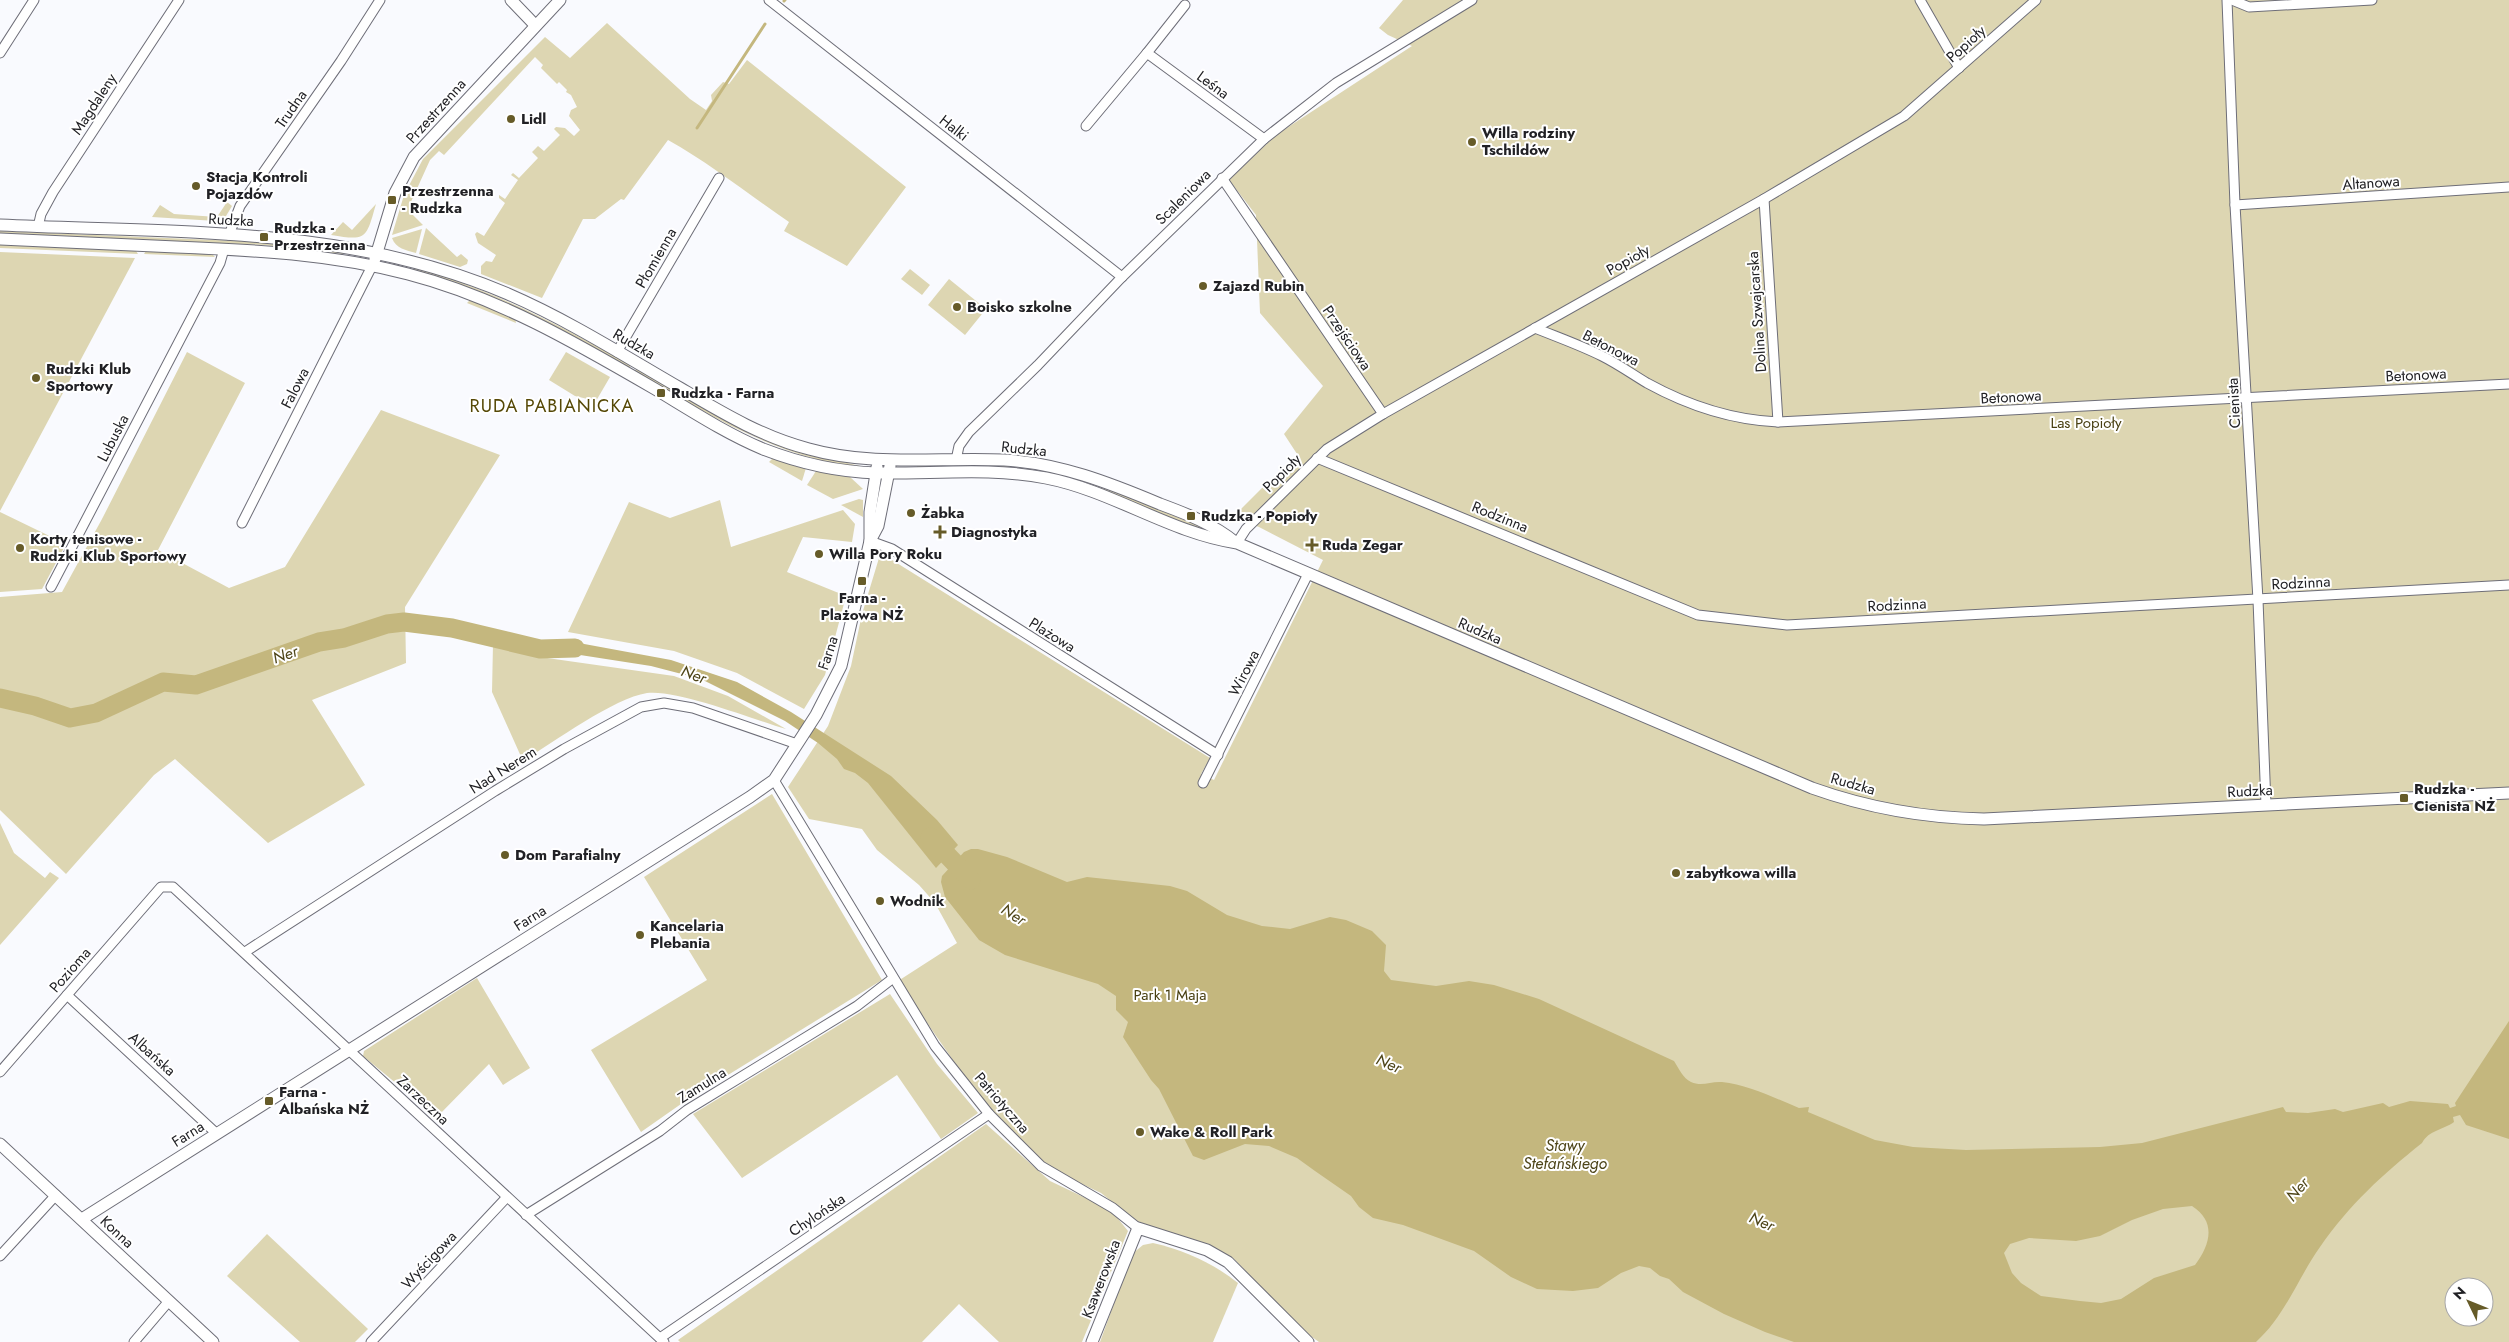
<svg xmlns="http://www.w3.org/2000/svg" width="2509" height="1342" font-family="Jost,sans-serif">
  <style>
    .green { fill: #ddd6b2; fill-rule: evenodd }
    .water { fill: #c4b77e; fill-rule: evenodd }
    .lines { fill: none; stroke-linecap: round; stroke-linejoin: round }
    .stream { stroke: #c4b77e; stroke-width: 3 }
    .river { stroke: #c4b77e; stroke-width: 19 }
    .minor-casing { stroke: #6e6e78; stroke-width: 11 }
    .tertiary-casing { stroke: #6e6e78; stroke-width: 13 }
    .minor { stroke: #fff; stroke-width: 9 }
    .tertiary { stroke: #fff; stroke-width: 11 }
    .poi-dot { fill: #665b28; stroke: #fff; stroke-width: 2 }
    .labels { text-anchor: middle; stroke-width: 4; stroke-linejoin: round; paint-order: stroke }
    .street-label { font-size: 15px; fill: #212125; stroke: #fff }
    .poi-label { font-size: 15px; font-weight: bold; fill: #212125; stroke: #fff; text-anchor: start }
    .park-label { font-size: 15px; fill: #483f11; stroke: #fff }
    .water-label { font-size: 16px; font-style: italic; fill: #4e4519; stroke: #fff }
    .quarter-label { font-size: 18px; letter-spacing: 1px; fill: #554806; stroke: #fff }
  </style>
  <rect width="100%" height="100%" fill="#f9fafe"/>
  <!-- green -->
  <g class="green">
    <path d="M1403,0H2509V1342H1319L1301,1329L1234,1259L1172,1237L1135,1220L1101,1193L1048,1168L984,1105L898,981L957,943L935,903L919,885L877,850L862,829L809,819L788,787L828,726L851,666L862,614L879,558L884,555L1210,758L1201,774L1214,780L1323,560L1259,527L1233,517L1264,486L1299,457L1284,434L1323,386L1260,313L1256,215L1229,180L1276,135L1412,46L1388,35L1379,28ZM2454,1287H2484V1317H2454Z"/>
    <path d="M607,23L690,99L706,110L712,101L711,95L723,82L729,84L747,60L906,187L847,266L784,231L789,222C748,194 711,164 668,140L624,200L621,199L595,219H583L542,298L481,274V266L486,261L492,262L496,255L478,243L475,234L477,232L484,236L505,203L499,198V195L505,199L518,180L511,175L513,173L519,178L538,158L532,152L538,146L544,151L560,135L554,129L556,127L565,128L574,136L580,130L569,116L571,110L577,107L571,95L566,92L567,90L559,82L557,84L541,68L543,65L535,57L444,155L439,151L430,160L410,204L417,208L412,214L423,225L392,235L404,195L423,159L545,37L570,58Z"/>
    <polygon points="227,202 232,206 226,216 216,221 152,217 160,205 174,214 217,217"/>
    <path d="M376,204C366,239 367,241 331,235L343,222L352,230Z"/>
    <polygon points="426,228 457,257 461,254 468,260 467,264 460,267 419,254"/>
    <path d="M422,229L416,253C406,250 396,249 392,238Z"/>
    <polygon points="0,231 264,242 344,251 343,254 264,245 0,233"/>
    <polygon points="0,245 136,251 138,254 0,248"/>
    <polygon points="146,251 212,254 215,257 144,254"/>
    <polygon points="0,252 135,258 0,511"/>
    <path d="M414,267C493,290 559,325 631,365L629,368C560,327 491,293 413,270Z"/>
    <polygon points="910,269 930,285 922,295 901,279"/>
    <polygon points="949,279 986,309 965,335 928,305"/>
    <polygon points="470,300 515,318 516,323 467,303"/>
    <polygon points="187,352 245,383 158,550 229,588 285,567 381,410 500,455 405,607 406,663 312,700 365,785 268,843 175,759 154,775 66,874 0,810 0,597 62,592 102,519"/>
    <polygon points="566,352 610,377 596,401 575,396 549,380"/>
    <path d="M636,369L752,435L788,449L860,466C847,469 828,463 816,459C749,441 694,406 635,371Z"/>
    <polygon points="773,458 806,468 802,481 769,462"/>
    <path d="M986,465C1065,468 1134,499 1206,529L1205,531L1094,487L917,468V466Z"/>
    <polygon points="816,471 850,477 863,489 833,499 807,485"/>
    <polygon points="859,499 863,500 863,517 841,505"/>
    <polygon points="720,500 731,547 843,510 855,524 852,542 803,537 787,572 846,596 825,675 804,709 737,673 674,651 568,632 629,502 670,518"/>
    <polygon points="0,512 66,544 42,589 0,592"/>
    <path d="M493,644L540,657L674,676L728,696L786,729C755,720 677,689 647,693C614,698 554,742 523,761L492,692Z"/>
    <polygon points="772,794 882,980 681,1104 641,1132 591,1050 707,980 644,877"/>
    <polygon points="0,823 14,853 45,878 50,872 59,878 0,945"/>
    <polygon points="477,978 530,1068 503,1085 489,1064 437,1117 363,1056 364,1051"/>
    <polygon points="890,994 937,1064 978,1113 941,1139 897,1075 742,1178 693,1114"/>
    <polygon points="986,1124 1050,1181 1111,1210 1128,1231 1082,1342 999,1342 959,1304 922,1342 680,1342 678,1340"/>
    <polygon points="267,1234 368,1329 355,1342 300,1342 227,1276"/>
    <path d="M1153,1243C1184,1250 1213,1263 1238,1283L1213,1342H1100L1132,1254L1143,1245Z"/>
  </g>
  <!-- water -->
  <g class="water">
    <polygon points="568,641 671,660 737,682 791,712 891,776 937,820 958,845 936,868 868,783 855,773 844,769 837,759 818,743 785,721 701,679 651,666 548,650 551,642"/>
    <path d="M971,849H978L1007,857L1067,882L1087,877L1170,886L1187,891L1227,915L1262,926L1290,929L1330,917L1346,920L1372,931L1386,945L1384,971L1391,980L1436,986L1469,981L1494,985L1539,999L1674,1061C1679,1069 1683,1078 1691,1082C1702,1087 1711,1081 1722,1082C1748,1085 1775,1098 1799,1108L1809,1107L1808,1112L1875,1140L1913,1147L1966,1150L2100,1147L2142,1143L2283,1107L2286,1112L2308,1113L2335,1109L2343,1112L2383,1103L2389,1107L2410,1101L2448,1104L2450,1108L2456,1106L2455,1103L2509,1021V1139L2466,1125L2460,1115L2453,1117L2454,1122C2443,1130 2429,1130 2422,1143C2383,1174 2349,1205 2320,1247C2298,1278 2285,1316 2256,1342H1794L1765,1332L1724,1314L1683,1292L1669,1279L1660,1276L1650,1268L1639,1266L1621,1273L1598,1288L1573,1291L1537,1289L1511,1277L1474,1251L1403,1225L1373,1218L1359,1207L1351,1196L1315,1171L1297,1158L1269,1146L1245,1144L1204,1160L1193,1156L1159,1089L1151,1080L1123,1037L1128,1022L1116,1010V996L1098,984L1005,955L979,940L945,897L941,882L942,876L964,852ZM2192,1206C2217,1222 2210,1245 2195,1265L2154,1278L2121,1299L2101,1303L2080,1301L2041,1296L2021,1283L2012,1273L2004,1253L2010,1244L2029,1238L2076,1241L2100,1236L2132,1220L2163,1209Z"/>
  </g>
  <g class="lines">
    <!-- stream -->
    <g class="stream">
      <polyline points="784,1 785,0"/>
      <polyline points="697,128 765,24"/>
    </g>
    <!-- river -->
    <g class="river">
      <polyline points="0,698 35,706 70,718 96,713 163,682 196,685 319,642 344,638 387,624 404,622 452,628 540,649 575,648"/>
      <polyline points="930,837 971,880"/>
    </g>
    <defs>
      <g id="minor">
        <polyline points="769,0 1122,277"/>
        <polyline points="1920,0 1959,68"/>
        <polyline points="2227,0 2235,205 2258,600 2266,805"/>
        <polyline points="2232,0 2249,7 2372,0"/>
        <polyline points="1185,5 1147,53 1264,139"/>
        <polyline points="0,53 34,0"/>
        <polyline points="1086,126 1147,53"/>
        <polyline points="1222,178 1383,414"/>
        <polyline points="1764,199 1778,422"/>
        <polyline points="2235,205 2509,187"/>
        <polyline points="38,227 41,214 53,192 179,0"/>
        <polyline points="229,235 240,206 341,61 380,0"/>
        <path d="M1535,328C1557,337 1580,345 1602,356C1618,364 1632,374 1647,383C1687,405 1733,420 1778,422L2509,384"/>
        <polyline points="617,352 719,178"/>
        <polyline points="1317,458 1698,615 1787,625 2509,585"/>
        <polyline points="956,460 959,446 969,432 1038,365 1122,277 1264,139 1336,83 1472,0"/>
        <polyline points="242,523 372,266"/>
        <polyline points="870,541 892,549 1218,755"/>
        <polyline points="1237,543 1246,529 1327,449 1383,414 1764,199 1904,116 2036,0"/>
        <polyline points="51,587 220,263 224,249"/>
        <polyline points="774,780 935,1046 989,1114 1041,1166 1113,1208 1138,1228"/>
        <polyline points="1203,783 1308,574"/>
        <polyline points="245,952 495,791 564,749 641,707 664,703 693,708 797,744"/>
        <polyline points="67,995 217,1134"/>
        <polyline points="0,1072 161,887 173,887 664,1342"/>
        <polyline points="526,1215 660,1131 687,1110 857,1006 892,979"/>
        <polyline points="0,1256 56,1195"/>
        <polyline points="660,1338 989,1114"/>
        <polyline points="134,1342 169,1301"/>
        <polyline points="371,1342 507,1197"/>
      </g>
      <g id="tertiary">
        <polyline points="511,0 535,25"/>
        <path d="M0,225C171,233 348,225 508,294C568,320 623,355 680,388C721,412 762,437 809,449C873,467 939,457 1004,460C1059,463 1110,483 1160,504C1187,514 1213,524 1235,542"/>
        <path d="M0,239C59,242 117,244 176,247C254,250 331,254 408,274C497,297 576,343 655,389C690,410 725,433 763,449C799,463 838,472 877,473C934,474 991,467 1046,478C1113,491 1170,533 1237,543L1812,788C1868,808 1925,818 1984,819L2509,793"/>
        <polyline points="375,259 395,193 414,157 560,0"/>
        <polyline points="870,541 878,526 890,466"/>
        <polyline points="0,1144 213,1342"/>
        <polyline points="82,1219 750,797 774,780 816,715 841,666 870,541 870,512 877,467"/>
        <polyline points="1092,1342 1138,1228 1207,1250 1228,1262 1308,1342"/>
      </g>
    </defs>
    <!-- minor casing -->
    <use href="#minor" class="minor-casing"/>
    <!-- tertiary casing -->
    <use href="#tertiary" class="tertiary-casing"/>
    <!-- minor -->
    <use href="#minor" class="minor"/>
    <!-- tertiary -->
    <use href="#tertiary" class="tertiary"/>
  </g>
  <!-- markers -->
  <g class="poi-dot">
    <circle cx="511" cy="119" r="5"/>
    <circle cx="1472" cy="142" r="5"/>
    <circle cx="196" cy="186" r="5"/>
    <rect x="387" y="195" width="10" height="10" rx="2.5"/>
    <rect x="259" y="232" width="10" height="10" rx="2.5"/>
    <circle cx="1203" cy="286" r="5"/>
    <circle cx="957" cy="307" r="5"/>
    <circle cx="36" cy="378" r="5"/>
    <rect x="656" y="388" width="10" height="10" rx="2.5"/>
    <circle cx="911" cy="513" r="5"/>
    <rect x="1186" y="511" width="10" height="10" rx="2.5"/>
    <path d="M937.5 524.5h5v5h5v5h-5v5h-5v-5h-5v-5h5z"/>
    <path d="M1309.5 537.5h5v5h5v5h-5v5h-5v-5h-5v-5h5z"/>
    <circle cx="20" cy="548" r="5"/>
    <circle cx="819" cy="554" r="5"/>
    <rect x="857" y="576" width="10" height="10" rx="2.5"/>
    <rect x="2399" y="793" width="10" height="10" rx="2.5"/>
    <circle cx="505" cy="855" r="5"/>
    <circle cx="1676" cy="873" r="5"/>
    <circle cx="880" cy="901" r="5"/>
    <circle cx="640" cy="935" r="5"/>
    <rect x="264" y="1096" width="10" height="10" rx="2.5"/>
    <circle cx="1140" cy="1132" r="5"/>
  </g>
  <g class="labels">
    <!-- street labels -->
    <g class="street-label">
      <text transform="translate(1966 44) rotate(-42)" y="5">Popioły</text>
      <text transform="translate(1213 85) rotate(36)" y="5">Leśna</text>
      <text transform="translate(94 104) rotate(-57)" y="5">Magdaleny</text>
      <text transform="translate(291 109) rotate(-55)" y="5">Trudna</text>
      <text transform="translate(436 111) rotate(-48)" y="5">Przestrzenna</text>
      <text transform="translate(954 128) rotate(38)" y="5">Halki</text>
      <text transform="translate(2371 183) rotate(-4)" y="5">Altanowa</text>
      <text transform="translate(1183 197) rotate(-45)" y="5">Scaleniowa</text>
      <text transform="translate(231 220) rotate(3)" y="5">Rudzka</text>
      <text transform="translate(656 258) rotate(-60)" y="5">Płomienna</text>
      <text transform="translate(1628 260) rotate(-29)" y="5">Popioły</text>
      <text transform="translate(1757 312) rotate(-94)" y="5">Dolina Szwajcarska</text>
      <text transform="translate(1347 338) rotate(56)" y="5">Przejściowa</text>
      <text transform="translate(634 344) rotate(30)" y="5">Rudzka</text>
      <text transform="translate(1611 348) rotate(27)" y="5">Betonowa</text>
      <text transform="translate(2416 375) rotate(-3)" y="5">Betonowa</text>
      <text transform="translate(295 388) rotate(-63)" y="5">Falowa</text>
      <text transform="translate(2011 397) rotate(-3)" y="5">Betonowa</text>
      <text transform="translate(2234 403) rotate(-93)" y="5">Cienista</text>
      <text transform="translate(113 438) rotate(-63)" y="5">Lubuska</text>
      <text transform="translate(1024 449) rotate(6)" y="5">Rudzka</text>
      <text transform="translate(1282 473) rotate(-45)" y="5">Popioły</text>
      <text transform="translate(1500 517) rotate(22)" y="5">Rodzinna</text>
      <text transform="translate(2301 583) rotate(-3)" y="5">Rodzinna</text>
      <text transform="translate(1897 605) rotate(-3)" y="5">Rodzinna</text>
      <text transform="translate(1480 631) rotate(23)" y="5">Rudzka</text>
      <text transform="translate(1052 635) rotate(32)" y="5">Plażowa</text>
      <text transform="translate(828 653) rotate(-72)" y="5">Farna</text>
      <text transform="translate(1244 673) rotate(-63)" y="5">Wirowa</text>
      <text transform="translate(503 770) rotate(-32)" y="5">Nad Nerem</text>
      <text transform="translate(1853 784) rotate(16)" y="5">Rudzka</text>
      <text transform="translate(2250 791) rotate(-3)" y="5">Rudzka</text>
      <text transform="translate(530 918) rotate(-32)" y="5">Farna</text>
      <text transform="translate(70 970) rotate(-49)" y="5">Pozioma</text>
      <text transform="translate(152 1054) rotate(42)" y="5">Albańska</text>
      <text transform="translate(702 1085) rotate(-32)" y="5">Zamulna</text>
      <text transform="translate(423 1100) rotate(43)" y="5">Zarzeczna</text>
      <text transform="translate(1002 1103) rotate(49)" y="5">Patriotyczna</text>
      <text transform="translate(188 1134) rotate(-32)" y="5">Farna</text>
      <text transform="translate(817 1215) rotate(-34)" y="5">Chylońska</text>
      <text transform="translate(117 1232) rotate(43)" y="5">Konna</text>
      <text transform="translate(429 1260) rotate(-47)" y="5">Wyścigowa</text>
      <text transform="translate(1101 1279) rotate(-69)" y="5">Ksawerowska</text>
    </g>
    <!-- poi labels -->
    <g class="poi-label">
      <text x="521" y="124">Lidl</text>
      <text x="1482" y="138">Willa rodziny<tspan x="1482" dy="17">Tschildów</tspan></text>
      <text x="206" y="182">Stacja Kontroli<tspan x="206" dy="17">Pojazdów</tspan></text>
      <text x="402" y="196">Przestrzenna<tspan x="402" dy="17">- Rudzka</tspan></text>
      <text x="274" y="233">Rudzka -<tspan x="274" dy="17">Przestrzenna</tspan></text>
      <text x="1213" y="291">Zajazd Rubin</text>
      <text x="967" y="312">Boisko szkolne</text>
      <text x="46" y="374">Rudzki Klub<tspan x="46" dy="17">Sportowy</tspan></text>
      <text x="671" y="398">Rudzka - Farna</text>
      <text x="921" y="518">Żabka</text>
      <text x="1201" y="521">Rudzka - Popioły</text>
      <text x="951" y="537">Diagnostyka</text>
      <text x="30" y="544">Korty tenisowe -<tspan x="30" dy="17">Rudzki Klub Sportowy</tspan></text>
      <text x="1322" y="550">Ruda Zegar</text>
      <text x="829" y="559">Willa Pory Roku</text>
      <text x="862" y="603" text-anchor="middle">Farna -<tspan x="862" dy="17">Plażowa NŻ</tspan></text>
      <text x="2414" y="794">Rudzka -<tspan x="2414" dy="17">Cienista NŻ</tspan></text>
      <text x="515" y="860">Dom Parafialny</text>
      <text x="1686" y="878">zabytkowa willa</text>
      <text x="890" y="906">Wodnik</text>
      <text x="650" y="931">Kancelaria<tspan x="650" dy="17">Plebania</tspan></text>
      <text x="279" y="1097">Farna -<tspan x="279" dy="17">Albańska NŻ</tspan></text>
      <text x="1150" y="1137">Wake &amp; Roll Park</text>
    </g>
    <!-- park labels -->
    <g class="park-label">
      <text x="2086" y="428">Las Popioły</text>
      <text x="1170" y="1000">Park 1 Maja</text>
    </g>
    <!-- water labels -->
    <g class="water-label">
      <text transform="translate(285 654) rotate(-19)" y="6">Ner</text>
      <text transform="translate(694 674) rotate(20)" y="6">Ner</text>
      <text transform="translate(1014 914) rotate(33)" y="6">Ner</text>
      <text transform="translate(1389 1063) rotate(23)" y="6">Ner</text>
      <text x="1565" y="1151">Stawy<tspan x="1565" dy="18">Stefańskiego</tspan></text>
      <text transform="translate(2297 1189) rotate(-48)" y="6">Ner</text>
      <text transform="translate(1762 1221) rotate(23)" y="6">Ner</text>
    </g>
    <!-- quarter labels -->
    <g class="quarter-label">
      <text x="552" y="412">RUDA PABIANICKA</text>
    </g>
  </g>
  <!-- north arrow -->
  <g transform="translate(2469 1302) rotate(313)"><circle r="24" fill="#ffffff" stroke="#a6a6a8"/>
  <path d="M0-4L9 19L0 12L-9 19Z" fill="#665b28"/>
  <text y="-8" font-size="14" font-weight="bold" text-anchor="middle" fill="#212125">N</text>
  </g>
</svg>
